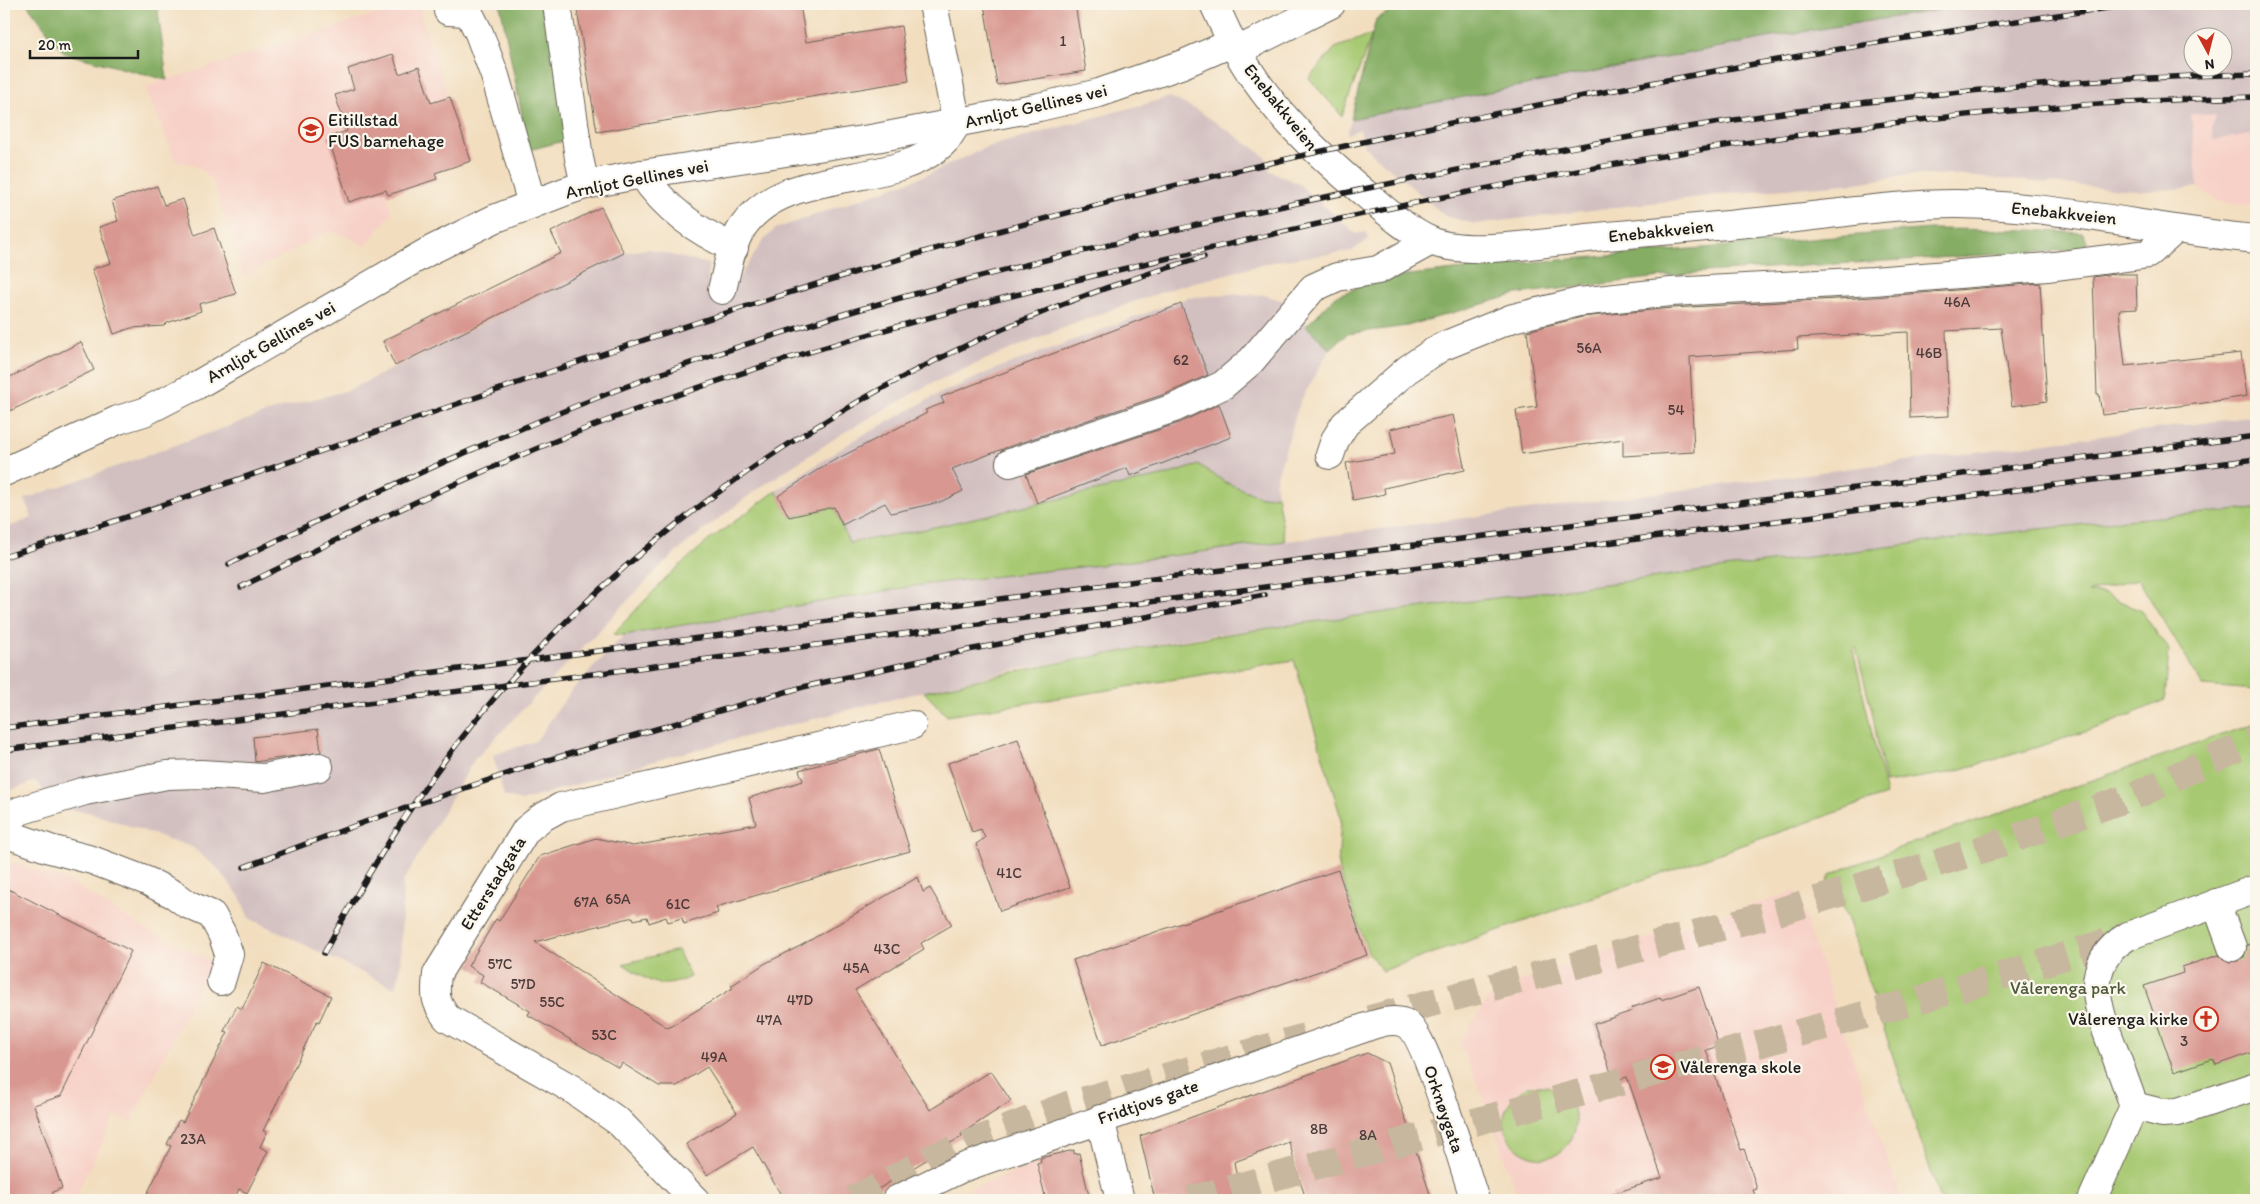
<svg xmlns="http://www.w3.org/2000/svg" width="2260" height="1204" font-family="Itim,sans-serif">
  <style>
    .built { fill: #f7d1c7 }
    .industrial { fill: #d2bfc0; fill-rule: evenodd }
    .green { fill: #a7c972; stroke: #627247 }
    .forest { fill: #85ad64; stroke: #506440 }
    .building { fill: #d89790 }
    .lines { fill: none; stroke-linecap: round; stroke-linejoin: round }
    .highway-tunnel { stroke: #c7b79e; stroke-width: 28; stroke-dasharray: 28 14; stroke-linecap: butt }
    .minor-casing { stroke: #676055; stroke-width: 30 }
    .minor { stroke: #fff; stroke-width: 28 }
    .rail-casing { stroke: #1c1c1c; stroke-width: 5.5 }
    .rail { stroke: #fbf7ec; stroke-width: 4; stroke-dasharray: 11; stroke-linecap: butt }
    .labels { text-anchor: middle; stroke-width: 4.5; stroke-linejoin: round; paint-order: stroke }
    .number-label { font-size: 15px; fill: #4b3b39 }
    .street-label { font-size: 18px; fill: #1c1c1c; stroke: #fbf7ec }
    .poi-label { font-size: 18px; fill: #1c1c1c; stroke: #fbf7ec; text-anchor: start }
    .park-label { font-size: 18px; fill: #4d593a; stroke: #fbf7ec }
  </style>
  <rect width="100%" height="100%" fill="#fbf7ec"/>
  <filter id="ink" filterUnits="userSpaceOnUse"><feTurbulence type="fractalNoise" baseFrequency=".02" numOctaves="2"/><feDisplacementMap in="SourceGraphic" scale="10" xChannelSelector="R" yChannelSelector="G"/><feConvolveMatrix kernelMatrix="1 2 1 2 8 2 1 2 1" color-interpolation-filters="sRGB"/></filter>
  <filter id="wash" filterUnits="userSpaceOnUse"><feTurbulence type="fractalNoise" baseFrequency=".0096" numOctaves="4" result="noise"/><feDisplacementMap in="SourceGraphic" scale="20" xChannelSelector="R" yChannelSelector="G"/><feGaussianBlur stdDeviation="1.12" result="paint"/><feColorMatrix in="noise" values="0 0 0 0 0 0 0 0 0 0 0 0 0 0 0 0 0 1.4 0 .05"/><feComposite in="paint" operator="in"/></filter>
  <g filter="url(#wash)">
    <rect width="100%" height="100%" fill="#f2debf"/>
    <!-- built -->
    <g class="built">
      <polygon points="407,4 417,4 470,162 435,172 437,180 387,196 392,213 366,246 331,230 244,276 213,182 203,171 192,164 176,162 145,87"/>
      <polygon points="2190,114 2216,115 2212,128 2236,136 2256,133 2256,206 2217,201 2198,187"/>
      <polygon points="4,862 17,864 68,881 142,927 212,961 131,1122 115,1116 79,1189 81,1200 4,1200"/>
      <polygon points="1796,891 1901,1200 1519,1200 1483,1095 1480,1091 1460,1043 1493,991 1604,952"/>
      <polygon points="1074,1150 1074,1154 1079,1153 1090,1200 942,1200 1040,1162 1040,1158"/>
    </g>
    <!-- industrial -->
    <g class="industrial">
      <path d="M1975,4H2256V133L2214,140L2212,128L2215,115L2191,114L2198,187L2147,191L1951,175H1909L1857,183L1727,194L1475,224L1445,216L1364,146L1360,129L1347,134L1351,119L1777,36ZM2192,38H2222V68H2192Z"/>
      <polygon points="1170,97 1199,111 1258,151 1266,158 1270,171 1299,184 1356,234 1367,232 1369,239 1352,251 1276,261 1170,289 1081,321 985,360 928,385 843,433 755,491 687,543 663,564 474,760 403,882 400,970 396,989 249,918 240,897 217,868 192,847 88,812 61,809 35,781 4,793 4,529 32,518 25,499 277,409 349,390 624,253 648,249 708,264 708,296 731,290 763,241 775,229 922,177 987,147"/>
      <polygon points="1231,294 1264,295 1284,301 1330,349 1300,402 1275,482 1277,495 1261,497 1225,482 1199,465 1166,475 921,530 848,543 834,507 789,517 776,491 856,439 937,395 993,370 1187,298"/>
      <polygon points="2256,416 2256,509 1953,539 1206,636 1019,669 871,704 668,757 521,801 504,796 493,755 536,741 571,691 624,635 927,584 1108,564"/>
    </g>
    <!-- green -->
    <g class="green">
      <polygon points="1372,34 1342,116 1309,78 1335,48"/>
      <polygon points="1199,465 1225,482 1261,497 1277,495 1285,541 1108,564 927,584 624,635 613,634 670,574 708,541 776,491 790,517 834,507 849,543 921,530 1166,475"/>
      <path d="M2256,509V690L2203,686L2138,579L2088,592L2103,593L2141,611L2169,650L2165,700L2103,726L2028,750L1948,773L1885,783L1872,711L1856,648L1853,650L1886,795L1382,971L1368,952L1338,867L1341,818L1294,660L947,716L924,692C1146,639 1372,614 1598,585C1817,556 2036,525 2256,509Z"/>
      <path d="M2256,723V1200H1940L1847,916L1828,883L1830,875C1850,865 1872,859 1893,850Z"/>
      <path d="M678,950L690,977C658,992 650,981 623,964Z"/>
      <path d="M1527,1086H1547L1565,1093C1568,1099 1573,1107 1575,1114C1578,1122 1575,1132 1571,1140C1548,1182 1483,1141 1510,1102C1515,1096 1522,1091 1527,1086Z"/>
    </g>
    <!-- forest -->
    <g class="forest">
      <polygon points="27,4 157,4 167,80 64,53"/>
      <polygon points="500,4 565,4 579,137 529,150"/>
      <polygon points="1404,4 1975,4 1777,36 1351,119 1376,19"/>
      <polygon points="1930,229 2029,230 2083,233 2087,241 2086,249 1703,272 1517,294 1407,326 1347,334 1330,349 1306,326 1336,296 1364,285 1410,275 1500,265"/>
    </g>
    <g id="blocks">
      <!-- building -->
      <g class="building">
        <polygon points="576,4 800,4 806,42 901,26 909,81 597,132"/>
        <polygon points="984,4 1075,4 1086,71 997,85"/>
        <polygon points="393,54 399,74 419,67 431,103 450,97 471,161 435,173 437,179 388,195 386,190 349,202 328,137 347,131 335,95 354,89 348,69"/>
        <polygon points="157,186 164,205 183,199 195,235 214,228 236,294 199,304 201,311 167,323 164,326 131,328 114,334 92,269 111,263 99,227 118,221 112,201"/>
        <polygon points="601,207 624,253 395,366 383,341 561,253 551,232"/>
        <polygon points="2114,274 2136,274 2137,309 2119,310 2125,366 2241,353 2247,396 2204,403 2102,415 2099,394 2097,394 2093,277"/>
        <polygon points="2040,283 2047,401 2012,406 2001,328 1946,331 1949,416 1910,418 1908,332 1797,338 1798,349 1690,357 1694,452 1623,456 1623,439 1522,454 1516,410 1537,407 1527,331 1582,317 1672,308 1874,297"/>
        <polygon points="1181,304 1208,375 1168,393 1005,448 952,469 963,491 940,502 891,513 885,503 842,525 834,507 789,517 778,496 825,465 927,413 925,410 944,403 941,397"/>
        <polygon points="81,342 94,370 4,414 4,380"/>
        <polygon points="1219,404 1231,437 1130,476 1127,468 1037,503 1026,474 1179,423"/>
        <polygon points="1453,415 1465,470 1384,488 1385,494 1353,500 1346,463 1395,454 1390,429"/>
        <polygon points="318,729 321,752 255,762 253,737"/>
        <polygon points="1018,739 1070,887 1000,911 976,844 985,838 981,829 972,832 948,763"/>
        <polygon points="879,749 910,851 716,907 718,913 684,924 682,918 668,922 666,917 649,923 647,917 634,920 633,917 535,942 668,1028 733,988 731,986 764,964 802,945 918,877 923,892 930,888 952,925 921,943 924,949 855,990 930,1110 991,1071 1011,1101 961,1134 962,1137 950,1143 951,1145 860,1200 784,1200 753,1147 707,1175 686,1144 737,1113 707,1067 677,1086 659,1086 622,1063 619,1068 528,1015 530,1011 480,982 483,975 468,966 496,919 499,921 540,856 596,838 633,846 756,824 749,798 803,781 799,770"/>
        <polygon points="1338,870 1367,955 1102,1045 1073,960"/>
        <polygon points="4,887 131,951 61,1096 34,1105 62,1188 53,1192 51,1200 4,1200"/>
        <polygon points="2256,942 2256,1051 2216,1065 2213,1059 2174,1072 2144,986 2183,973 2182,967 2219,955 2229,962 2238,961 2244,957 2247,945"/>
        <polygon points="264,963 331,996 319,1022 317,1021 263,1131 267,1132 260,1147 268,1151 247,1193 239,1189 234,1200 144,1200 171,1146 167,1144 179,1120 183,1122 228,1032 224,1031 237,1006 242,1009"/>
        <polygon points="1699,987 1719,1046 1706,1050 1741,1150 1744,1149 1757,1189 1753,1190 1757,1200 1613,1200 1612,1194 1662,1178 1627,1077 1614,1081 1594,1024 1632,1011 1631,1008 1660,998 1661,1000"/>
        <polygon points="1367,1053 1387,1063 1432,1200 1306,1200 1289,1142 1234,1162 1241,1200 1155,1200 1140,1136"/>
        <polygon points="1074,1150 1074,1154 1079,1153 1090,1200 1046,1200 1037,1163 1041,1162 1040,1158"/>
      </g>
    </g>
  </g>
  <g filter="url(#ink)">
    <use href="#blocks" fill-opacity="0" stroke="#676055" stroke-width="1"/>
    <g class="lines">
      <!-- highway-tunnel -->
      <g class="highway-tunnel">
        <polyline points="1370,1019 1771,914 1993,846 2141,793 2256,739"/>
        <polyline points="853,1200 937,1156 1068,1105 1305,1037"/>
        <polyline points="1190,1200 1897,1006 2025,969 2134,933"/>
      </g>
      <defs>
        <g id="minor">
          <polyline points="557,4 579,158 585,185"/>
          <polyline points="448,11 466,12 471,17 479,33 495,76 532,204"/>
          <path d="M1232,41C1263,103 1315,152 1368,196C1387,212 1408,231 1431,241C1467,257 1548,242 1587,238C1660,231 1733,225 1805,217C1855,211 1905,204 1956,204C2058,205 2155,230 2256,239"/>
          <polyline points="1237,51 1331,4"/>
          <path d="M642,174C666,209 695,230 734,248"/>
          <path d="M722,290C727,270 731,245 742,228C786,162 897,192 946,140C950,135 953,129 957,124L933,4"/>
          <polyline points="1330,455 1335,440 1345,424 1408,369 1441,347 1513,318 1579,302 1671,292 1873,281 2047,267 2148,254 2175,230"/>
          <polyline points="1010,463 1174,408 1223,385 1251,361 1313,288 1337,277 1378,270 1431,241"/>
          <polyline points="4,472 118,420 144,412 197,385 429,251 494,219 564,192 585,185 642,174 876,138 1039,107 1099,93 1183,64 1232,43 1214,4"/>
          <polyline points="4,826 19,811 85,791 167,775 201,774 264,778 319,767"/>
          <polyline points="4,833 50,849 92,860 147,881 175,895 187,904 212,915 222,934 229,954 221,981"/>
          <polyline points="2216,903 2232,947"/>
          <polyline points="2134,1106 2162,1113 2178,1112 2256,1086"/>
          <polyline points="1100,1119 1120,1200"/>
          <path d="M695,1200L619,1122L572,1089L447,1018C434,1001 435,995 437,974L526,830L541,818L561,807L912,725"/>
          <path d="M896,1200L962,1168L1367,1027C1379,1023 1393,1018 1405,1023C1426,1032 1465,1172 1475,1200"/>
          <path d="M2092,1200L2134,1106C2127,1086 2120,1067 2113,1048C2097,1007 2081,964 2128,936L2256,889"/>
        </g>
      </defs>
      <!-- minor casing -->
      <use href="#minor" class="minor-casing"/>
      <!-- minor -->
      <use href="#minor" class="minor"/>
      <defs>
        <g id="rail">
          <path d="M4,557C289,467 570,359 856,272C1058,211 1264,162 1470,119C1691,73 1913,34 2137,4"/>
          <path d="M229,564C368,495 508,430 654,376C888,291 1134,237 1378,186C1506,160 1633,134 1762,116C1926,92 2091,78 2256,74"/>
          <path d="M241,587C379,518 517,451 663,400C868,327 1079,278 1291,230C1609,158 1930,104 2256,97"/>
          <polyline points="4,728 2256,436"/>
          <polyline points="4,750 2256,459"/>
          <polyline points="244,867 373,819 548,760 803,687 973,649 1265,595"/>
          <path d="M324,953C368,872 417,792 476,720C660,496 926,335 1204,257"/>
        </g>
      </defs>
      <!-- rail casing -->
      <use href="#rail" class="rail-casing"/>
      <!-- rail -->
      <use href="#rail" class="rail"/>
    </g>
  </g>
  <!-- icons -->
  <defs>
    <symbol id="school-ring" viewBox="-11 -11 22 22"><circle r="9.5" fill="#fbf7ec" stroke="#c8321e" stroke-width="1.5"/><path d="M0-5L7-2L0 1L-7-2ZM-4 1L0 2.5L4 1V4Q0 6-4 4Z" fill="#c8321e"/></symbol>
    <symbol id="church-ring" viewBox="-11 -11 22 22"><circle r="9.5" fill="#fbf7ec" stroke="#c8321e" stroke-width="1.5"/><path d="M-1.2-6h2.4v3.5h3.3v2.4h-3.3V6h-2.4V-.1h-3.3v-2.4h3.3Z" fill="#c8321e"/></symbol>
  </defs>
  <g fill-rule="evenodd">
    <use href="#school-ring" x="297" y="116" width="28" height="28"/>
    <use href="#church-ring" x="2192" y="1005" width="28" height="28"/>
    <use href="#school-ring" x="1649" y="1053" width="28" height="28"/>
  </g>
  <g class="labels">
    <!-- number labels -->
    <g class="number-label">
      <text x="1063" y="46">1</text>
      <text x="1957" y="307">46A</text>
      <text x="1589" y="353">56A</text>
      <text x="1929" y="358">46B</text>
      <text x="1181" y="365">62</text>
      <text x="1676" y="415">54</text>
      <text x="1009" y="878">41C</text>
      <text x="618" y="904">65A</text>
      <text x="586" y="907">67A</text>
      <text x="678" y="909">61C</text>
      <text x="887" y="954">43C</text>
      <text x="500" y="969">57C</text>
      <text x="856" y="973">45A</text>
      <text x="523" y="989">57D</text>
      <text x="800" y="1005">47D</text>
      <text x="552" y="1007">55C</text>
      <text x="769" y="1025">47A</text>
      <text x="604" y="1040">53C</text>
      <text x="2184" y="1046">3</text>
      <text x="714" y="1062">49A</text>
      <text x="1319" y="1134">8B</text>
      <text x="1368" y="1140">8A</text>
      <text x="193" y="1144">23A</text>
    </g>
    <!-- street labels -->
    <g class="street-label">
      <text transform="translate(1036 106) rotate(-13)" y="6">Arnljot Gellines vei</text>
      <text transform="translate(1281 107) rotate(51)" y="6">Enebakkveien</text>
      <text transform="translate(637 179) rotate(-11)" y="6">Arnljot Gellines vei</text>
      <text transform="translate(2064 213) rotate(6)" y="6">Enebakkveien</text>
      <text transform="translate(1661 231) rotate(-6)" y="6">Enebakkveien</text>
      <text transform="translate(271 342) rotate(-30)" y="6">Arnljot Gellines vei</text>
      <text transform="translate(493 883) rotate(-58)" y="6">Etterstadgata</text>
      <text transform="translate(1148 1102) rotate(-19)" y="6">Fridtjovs gate</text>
      <text transform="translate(1444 1109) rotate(71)" y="6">Orknøygata</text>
    </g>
    <!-- poi labels -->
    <g class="poi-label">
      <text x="328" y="126">Eitillstad<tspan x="328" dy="21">FUS barnehage</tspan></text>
      <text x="2188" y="1025" text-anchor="end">Vålerenga kirke</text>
      <text x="1680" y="1073">Vålerenga skole</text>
    </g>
    <!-- park labels -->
    <g class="park-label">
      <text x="2068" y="994">Vålerenga park</text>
    </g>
  </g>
  <!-- margin -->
  <rect width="2260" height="1204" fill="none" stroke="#fbf7ec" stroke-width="20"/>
  <!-- north arrow -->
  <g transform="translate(2208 52) rotate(173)"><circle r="24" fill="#fbf7ec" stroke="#a29f99"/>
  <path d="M0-4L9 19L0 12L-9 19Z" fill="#c8321e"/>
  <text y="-8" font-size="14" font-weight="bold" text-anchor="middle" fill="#1c1c1c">N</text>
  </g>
  <!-- scale -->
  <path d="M30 50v8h108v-8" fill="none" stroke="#1c1c1c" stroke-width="2.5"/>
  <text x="38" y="50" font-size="15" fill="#1c1c1c" stroke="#fbf7ec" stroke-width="4" paint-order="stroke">20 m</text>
</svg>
